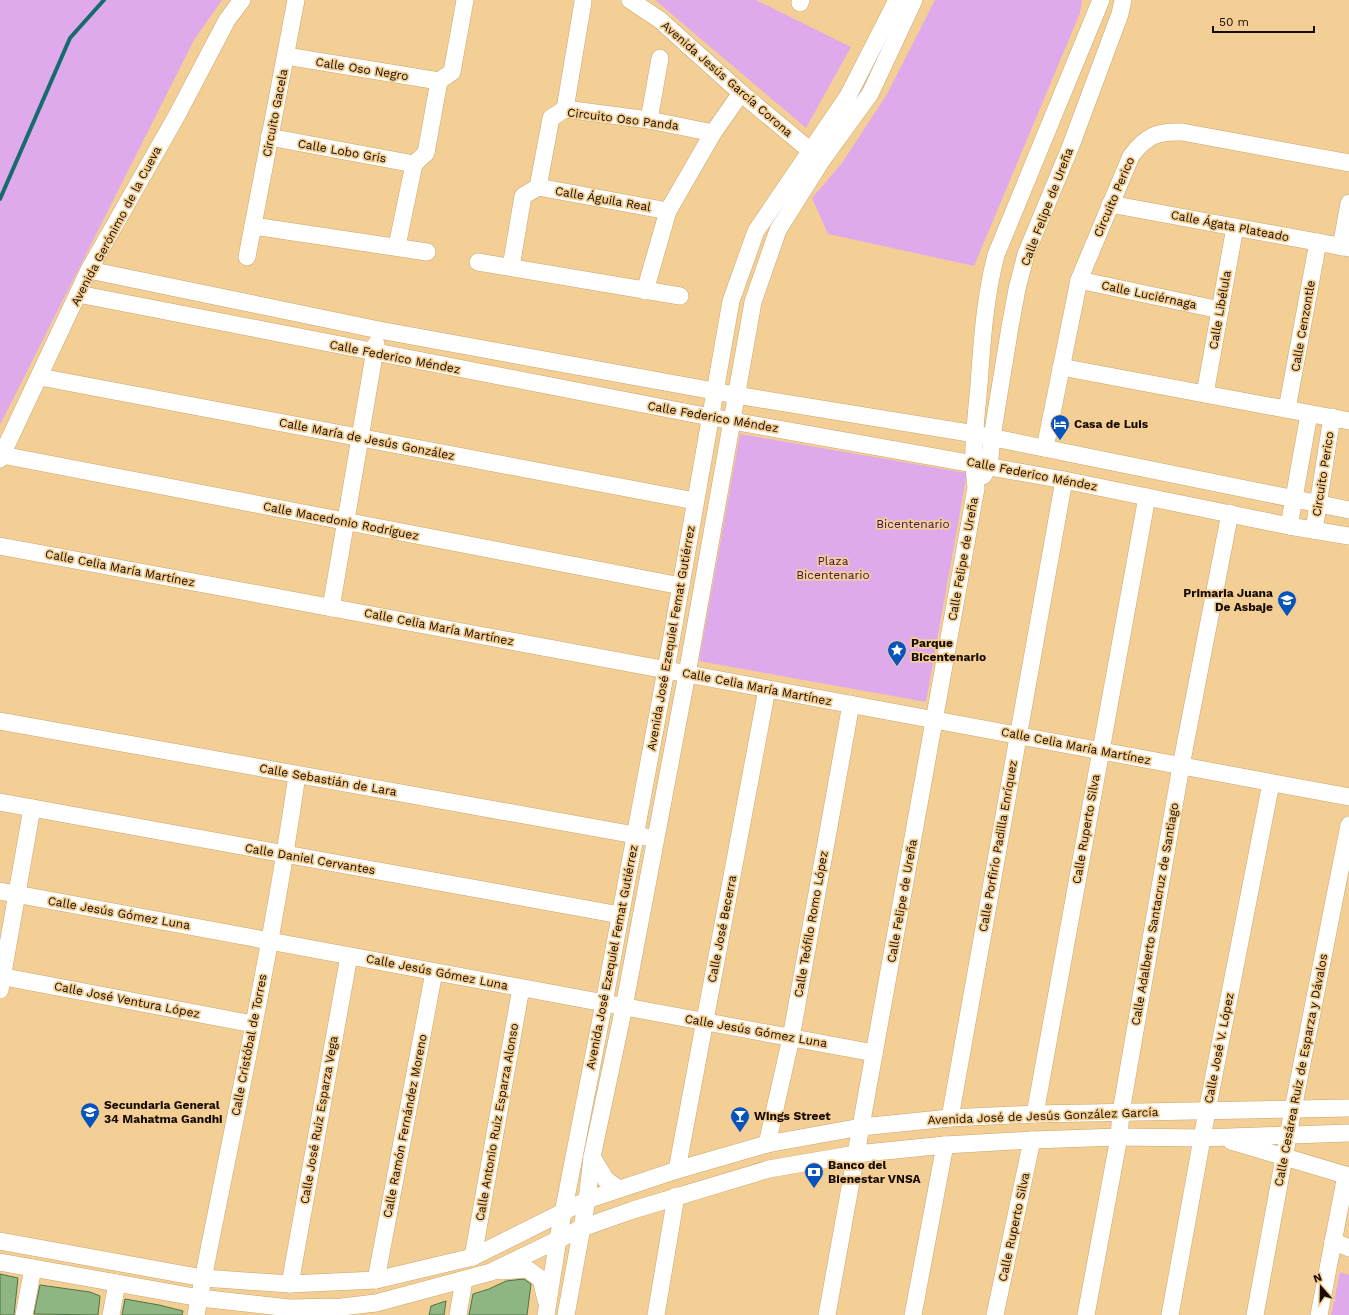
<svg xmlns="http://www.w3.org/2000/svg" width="1349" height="1315" font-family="'Work Sans',sans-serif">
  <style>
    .green { fill: #dfaaec }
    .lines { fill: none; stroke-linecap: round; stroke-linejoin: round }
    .stream { stroke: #176b6c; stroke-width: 4 }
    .building { fill: #8db682; stroke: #4e7444 }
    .minor-casing { stroke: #c9a66d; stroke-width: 18 }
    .minor { stroke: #fff; stroke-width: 17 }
    .labels { text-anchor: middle; stroke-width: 3.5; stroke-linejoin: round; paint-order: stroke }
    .street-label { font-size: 12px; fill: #170a00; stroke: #f3cf95 }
    .poi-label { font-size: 12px; font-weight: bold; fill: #170a00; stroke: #f3cf95; text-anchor: start }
    .park-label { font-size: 12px; fill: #420e4e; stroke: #f3cf95 }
  </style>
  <rect width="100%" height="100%" fill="#f3cf95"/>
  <!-- green -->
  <g class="green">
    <polygon points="0,0 222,0 194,40 0,425"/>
    <polygon points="655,0 756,0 851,47 806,128"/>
    <polygon points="935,0 1082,0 1080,13 974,266 828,234 812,198 842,163 887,94"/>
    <polygon points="740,434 967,473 926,702 699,661"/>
    <polygon points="1340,1272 1349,1275 1349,1315 1331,1315"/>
  </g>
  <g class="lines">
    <!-- stream -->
    <polyline class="stream" points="0,199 70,38 104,0"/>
  </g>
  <!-- building -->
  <g class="building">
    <polygon points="0,1274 18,1278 14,1315 0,1315"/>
    <polygon points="524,1279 531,1284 527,1315 469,1315 473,1294 489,1289 506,1281"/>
    <polygon points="40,1285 90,1292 100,1296 98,1315 34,1314"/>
    <polygon points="125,1299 159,1305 183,1311 182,1315 122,1315"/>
    <polygon points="446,1301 444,1315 429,1315 431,1306"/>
  </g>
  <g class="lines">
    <defs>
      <g id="minor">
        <polyline points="630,0 660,20 741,93 818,157"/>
        <polyline points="800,3 801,0"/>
        <polyline points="286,56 439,81"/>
        <polyline points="565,109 583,2"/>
        <polyline points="649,120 660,58"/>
        <polyline points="269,137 414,164"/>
        <polyline points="538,187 668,211"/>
        <polyline points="1110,204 1349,248"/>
        <polyline points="253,226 427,252"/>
        <polyline points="397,246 414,164 426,153 439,81 452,72 465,0"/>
        <polyline points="1341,247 1349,203"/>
        <polyline points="247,257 296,0"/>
        <polyline points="478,262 680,296"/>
        <polyline points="511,267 523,196 538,187 551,118 565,109 649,120 713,133"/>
        <polyline points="89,270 379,330 736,395 975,434 1349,510"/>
        <polyline points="1079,280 1220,310"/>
        <polyline points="645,291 668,211 713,133 741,93"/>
        <polyline points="78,294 710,417 1064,480 1289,526 1349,536"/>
        <polyline points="1061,367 1349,421"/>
        <polyline points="40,377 695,501"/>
        <polyline points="1205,394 1235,227"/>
        <polyline points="1287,409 1318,242"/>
        <path d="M1045,448L1079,280L1131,156C1146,136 1157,131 1182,132L1349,163"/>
        <polyline points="2,455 681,586"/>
        <polyline points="0,459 89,270 176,117 227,20 242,0"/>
        <polyline points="983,476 989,467 992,437 1010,327 1017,289 1026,254 1070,148 1120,14 1123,0"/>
        <polyline points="1289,526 1309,414"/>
        <polyline points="1314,530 1332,417"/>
        <polyline points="0,546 1349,797"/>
        <polyline points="331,608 376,344"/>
        <polyline points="0,721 646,837"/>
        <polyline points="0,802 620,915"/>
        <polyline points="0,891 874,1053"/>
        <polyline points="0,976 253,1024"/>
        <polyline points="0,990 32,808"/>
        <polyline points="1035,1114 1147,497"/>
        <polyline points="950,1118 1064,480"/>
        <polyline points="1231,1141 1349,1176"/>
        <polyline points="767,1144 791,1038 851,704"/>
        <polyline points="592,1157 606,1180 619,1189"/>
        <polyline points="677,1170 767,689"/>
        <polyline points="0,1241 203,1278 290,1284 376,1280 473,1257 587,1200 677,1170 767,1144 861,1127 950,1118 1035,1114 1349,1108"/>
        <polyline points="1333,1241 1349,1248"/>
        <polyline points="473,1257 521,988"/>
        <polyline points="0,1262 200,1298 289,1308 342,1307 376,1303 491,1272 582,1228 633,1210 769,1169 856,1154 945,1145 1032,1140 1119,1137 1202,1138 1349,1133"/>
        <polyline points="501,1271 527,1269 541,1279 546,1300"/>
        <polyline points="376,1280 434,972"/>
        <polyline points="290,1284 349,956"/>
        <polyline points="24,1315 33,1268"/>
        <polyline points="111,1315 117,1283"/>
        <path d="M196,1315C231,1135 271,956 297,775"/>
        <polyline points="458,1315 464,1280"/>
        <polyline points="546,1315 558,1239 604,1003 666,670 731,301 756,231 848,96 897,0"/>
        <polyline points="566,1315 587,1200 592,1157 624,1007 687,674 753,302 778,230 822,160 870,94 914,0"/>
        <polyline points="656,1315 676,1196"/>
        <path d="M827,1315L976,488C971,453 976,419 979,385C982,341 985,297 996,255L1101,0"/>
        <polyline points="913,1315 945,1145"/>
        <polyline points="995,1315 1032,1140"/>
        <polyline points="1086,1315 1119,1137 1121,1112 1181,766 1230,513"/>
        <polyline points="1170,1315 1207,1111 1271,783"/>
        <polyline points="1255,1315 1293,1109 1349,825"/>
        <polyline points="1319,1315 1346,1175"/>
      </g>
    </defs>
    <!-- minor casing -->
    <use href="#minor" class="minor-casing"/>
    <!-- minor -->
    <use href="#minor" class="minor"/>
  </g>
  <!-- icons -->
  <defs>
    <symbol id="hotel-pin" viewBox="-11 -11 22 30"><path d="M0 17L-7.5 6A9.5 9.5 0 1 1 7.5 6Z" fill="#0653bd" stroke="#f3cf95"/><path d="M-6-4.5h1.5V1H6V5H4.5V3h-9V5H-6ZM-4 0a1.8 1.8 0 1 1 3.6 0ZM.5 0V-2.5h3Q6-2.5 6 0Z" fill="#fff"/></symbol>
    <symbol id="school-pin" viewBox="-11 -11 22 30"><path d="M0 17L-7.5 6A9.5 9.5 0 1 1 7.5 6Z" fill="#0653bd" stroke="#f3cf95"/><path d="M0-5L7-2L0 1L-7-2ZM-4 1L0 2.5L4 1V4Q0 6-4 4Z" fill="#fff"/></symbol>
    <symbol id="sight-pin" viewBox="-11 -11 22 30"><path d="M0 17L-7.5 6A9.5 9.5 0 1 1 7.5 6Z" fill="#0653bd" stroke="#f3cf95"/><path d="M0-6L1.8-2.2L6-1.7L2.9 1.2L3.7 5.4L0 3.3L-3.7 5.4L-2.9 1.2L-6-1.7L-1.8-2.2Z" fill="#fff"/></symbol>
    <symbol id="bar-pin" viewBox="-11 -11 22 30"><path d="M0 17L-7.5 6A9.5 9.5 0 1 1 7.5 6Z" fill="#0653bd" stroke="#f3cf95"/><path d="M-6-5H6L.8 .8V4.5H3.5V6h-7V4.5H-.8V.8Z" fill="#fff"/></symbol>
    <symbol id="bank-pin" viewBox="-11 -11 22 30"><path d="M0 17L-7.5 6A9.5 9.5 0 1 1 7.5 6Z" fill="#0653bd" stroke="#f3cf95"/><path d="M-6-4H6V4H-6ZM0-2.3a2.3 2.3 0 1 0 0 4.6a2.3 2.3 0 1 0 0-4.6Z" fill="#fff"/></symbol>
  </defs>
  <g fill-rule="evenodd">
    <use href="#hotel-pin" x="1049" y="413" width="22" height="30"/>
    <use href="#school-pin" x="1276" y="589" width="22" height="30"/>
    <use href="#sight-pin" x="886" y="639" width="22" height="30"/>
    <use href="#school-pin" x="79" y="1101" width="22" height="30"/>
    <use href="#bar-pin" x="729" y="1105" width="22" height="30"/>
    <use href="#bank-pin" x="803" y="1161" width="22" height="30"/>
  </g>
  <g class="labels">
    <!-- street labels -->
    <g class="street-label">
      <text transform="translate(362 69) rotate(9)" y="4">Calle Oso Negro</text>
      <text transform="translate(727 79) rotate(41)" y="4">Avenida Jesús García Corona</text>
      <text transform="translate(275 113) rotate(-79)" y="4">Circuito Gacela</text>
      <text transform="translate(623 119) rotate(7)" y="4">Circuito Oso Panda</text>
      <text transform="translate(342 151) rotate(10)" y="4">Calle Lobo Gris</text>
      <text transform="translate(1114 197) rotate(-67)" y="4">Circuito Perico</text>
      <text transform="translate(603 199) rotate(10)" y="4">Calle Águila Real</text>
      <text transform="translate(1047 207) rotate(-69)" y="4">Calle Felipe de Ureña</text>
      <text transform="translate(116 226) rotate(-62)" y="4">Avenida Gerónimo de la Cueva</text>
      <text transform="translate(1230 226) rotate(11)" y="4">Calle Ágata Plateado</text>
      <text transform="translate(1149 295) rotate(12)" y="4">Calle Luciérnaga</text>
      <text transform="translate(1220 310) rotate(-80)" y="4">Calle Libélula</text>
      <text transform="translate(1303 326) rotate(-80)" y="4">Calle Cenzontle</text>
      <text transform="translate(395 357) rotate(11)" y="4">Calle Federico Méndez</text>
      <text transform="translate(713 417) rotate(10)" y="4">Calle Federico Méndez</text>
      <text transform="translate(367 439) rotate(11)" y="4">Calle María de Jesús González</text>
      <text transform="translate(1032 474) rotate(11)" y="4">Calle Federico Méndez</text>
      <text transform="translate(1323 474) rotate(-81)" y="4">Circuito Perico</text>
      <text transform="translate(341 521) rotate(11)" y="4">Calle Macedonio Rodríguez</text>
      <text transform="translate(963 559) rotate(-80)" y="4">Calle Felipe de Ureña</text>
      <text transform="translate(120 568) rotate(11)" y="4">Calle Celia María Martínez</text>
      <text transform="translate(439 627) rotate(11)" y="4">Calle Celia María Martínez</text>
      <text transform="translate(671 638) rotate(-80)" y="4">Avenida José Ezequiel Femat Gutiérrez</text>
      <text transform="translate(757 687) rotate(11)" y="4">Calle Celia María Martínez</text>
      <text transform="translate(1076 746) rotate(11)" y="4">Calle Celia María Martínez</text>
      <text transform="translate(328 780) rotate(10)" y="4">Calle Sebastián de Lara</text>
      <text transform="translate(1086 829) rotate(-80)" y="4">Calle Ruperto Silva</text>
      <text transform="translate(998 846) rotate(-80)" y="4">Calle Porfirio Padilla Enríquez</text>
      <text transform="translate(310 859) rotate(10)" y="4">Calle Daniel Cervantes</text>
      <text transform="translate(902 901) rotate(-80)" y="4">Calle Felipe de Ureña</text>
      <text transform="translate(119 913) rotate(10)" y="4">Calle Jesús Gómez Luna</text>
      <text transform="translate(1155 914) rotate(-80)" y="4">Calle Adalberto Santacruz de Santiago</text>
      <text transform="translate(811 924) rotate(-80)" y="4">Calle Teófilo Romo López</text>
      <text transform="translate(722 929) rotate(-79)" y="4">Calle José Becerra</text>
      <text transform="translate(612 957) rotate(-79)" y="4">Avenida José Ezequiel Femat Gutiérrez</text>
      <text transform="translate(437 972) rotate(11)" y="4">Calle Jesús Gómez Luna</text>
      <text transform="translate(127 1000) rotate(11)" y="4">Calle José Ventura López</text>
      <text transform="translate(756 1031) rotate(10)" y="4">Calle Jesús Gómez Luna</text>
      <text transform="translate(249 1045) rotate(-79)" y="4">Calle Cristóbal de Torres</text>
      <text transform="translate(1219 1048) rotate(-79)" y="4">Calle José V. López</text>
      <text transform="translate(1301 1070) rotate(-79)" y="4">Calle Cesárea Ruiz de Esparza y Dávalos</text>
      <text transform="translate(1043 1116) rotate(-2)" y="4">Avenida José de Jesús González García</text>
      <text transform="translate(319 1120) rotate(-80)" y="4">Calle José Ruiz Esparza Vega</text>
      <text transform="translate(497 1122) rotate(-80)" y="4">Calle Antonio Ruiz Esparza Alonso</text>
      <text transform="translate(405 1126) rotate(-79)" y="4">Calle Ramón Fernández Moreno</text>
      <text transform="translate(1014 1227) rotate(-78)" y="4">Calle Ruperto Silva</text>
    </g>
    <!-- poi labels -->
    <g class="poi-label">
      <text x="1074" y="428">Casa de Luis</text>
      <text x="1273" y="597" text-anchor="end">Primaria Juana<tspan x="1273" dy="14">De Asbaje</tspan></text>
      <text x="911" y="647">Parque<tspan x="911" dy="14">Bicentenario</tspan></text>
      <text x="104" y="1109">Secundaria General<tspan x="104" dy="14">34 Mahatma Gandhi</tspan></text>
      <text x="754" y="1120">Wings Street</text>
      <text x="828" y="1169">Banco del<tspan x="828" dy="14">Bienestar VNSA</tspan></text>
    </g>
    <!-- park labels -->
    <g class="park-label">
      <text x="913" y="528">Bicentenario</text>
      <text x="833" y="565">Plaza<tspan x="833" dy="14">Bicentenario</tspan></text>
    </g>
  </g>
  <!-- north arrow -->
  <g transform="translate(1321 1287) rotate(340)" stroke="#f3cf95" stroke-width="3" paint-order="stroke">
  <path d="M0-3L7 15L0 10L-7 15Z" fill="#170a00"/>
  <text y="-6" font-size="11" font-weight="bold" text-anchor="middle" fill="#170a00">N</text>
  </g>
  <!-- scale -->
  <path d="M1213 26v6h101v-6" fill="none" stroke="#170a00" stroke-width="2"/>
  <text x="1219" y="26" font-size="12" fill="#170a00" stroke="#f3cf95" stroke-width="3" paint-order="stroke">50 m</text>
</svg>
